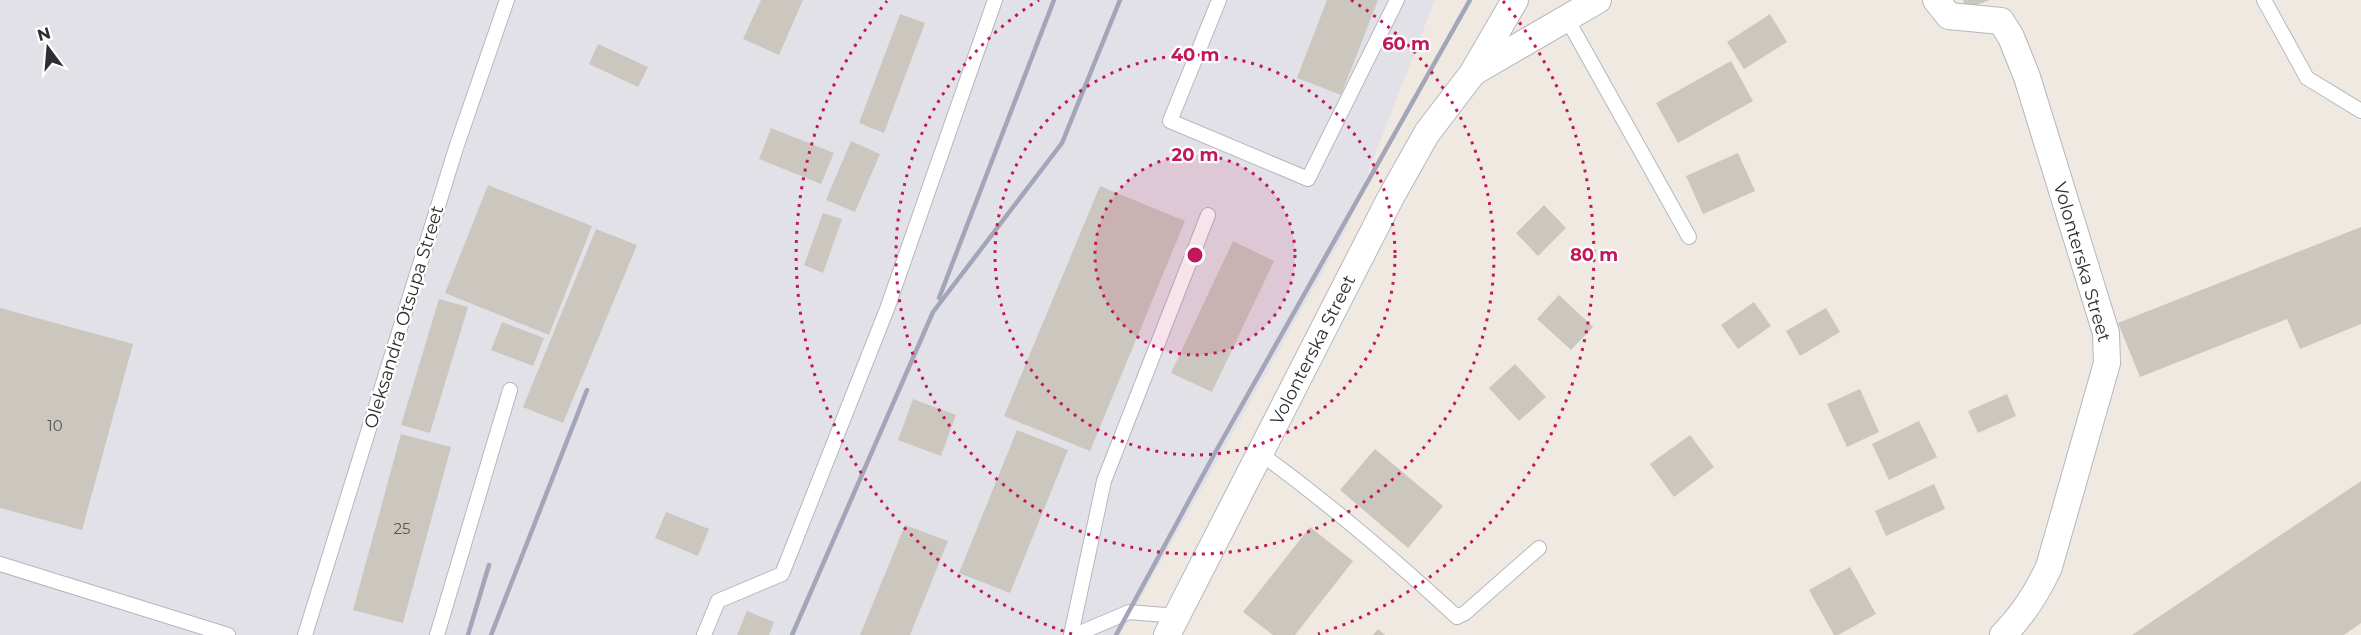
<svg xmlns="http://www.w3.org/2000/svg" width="2361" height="635" font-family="Montserrat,sans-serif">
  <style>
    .industrial { fill: #e3e1e8 }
    .building { fill: #cbc7bf }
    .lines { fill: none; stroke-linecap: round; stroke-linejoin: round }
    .service-casing { stroke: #b4b7c1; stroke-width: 16 }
    .minor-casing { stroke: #b4b7c1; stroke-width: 28 }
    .service { stroke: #fff; stroke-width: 14 }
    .minor { stroke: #fff; stroke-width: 26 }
    .rail { stroke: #a3a6b8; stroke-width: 4.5 }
    .ring { fill: none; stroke: #c2185b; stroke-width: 3; stroke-dasharray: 3 6 }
    .labels { text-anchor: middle; stroke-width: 4.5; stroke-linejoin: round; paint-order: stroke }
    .number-label { font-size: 15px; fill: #555452 }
    .street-label { font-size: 18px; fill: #2e2e2e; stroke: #fff }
    .centre { fill: #c2185b; stroke: #fff; stroke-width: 3 }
    .ring-label { font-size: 18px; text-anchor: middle; font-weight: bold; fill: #c2185b; stroke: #fff; stroke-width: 4.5; stroke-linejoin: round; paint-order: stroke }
  </style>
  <rect width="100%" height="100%" fill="#efe9e1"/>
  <!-- industrial -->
  <polygon class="industrial" points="0,0 1435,0 1345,232 1120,635 0,635"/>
  <!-- building -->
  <g class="building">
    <polygon points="761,0 803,0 779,55 743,39"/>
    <polygon points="1327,0 1378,0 1341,95 1297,78"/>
    <polygon points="1963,0 1990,0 1966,9"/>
    <polygon points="900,14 925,23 884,133 859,123"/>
    <polygon points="1770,14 1787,42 1744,69 1727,42"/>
    <polygon points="598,44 648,67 638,87 589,64"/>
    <polygon points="1731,61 1753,101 1678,143 1656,103"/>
    <polygon points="771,128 834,153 821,184 759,159"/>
    <polygon points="851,141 880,154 855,212 826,200"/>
    <polygon points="1738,153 1755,191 1703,214 1686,176"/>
    <polygon points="488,185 592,226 549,335 445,293"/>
    <polygon points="1100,186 1185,221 1090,451 1004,416"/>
    <polygon points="1544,205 1566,228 1538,256 1516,233"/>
    <polygon points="823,213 842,219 823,273 804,265"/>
    <polygon points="2361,227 2361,324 2300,349 2287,319 2140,377 2118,323"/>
    <polygon points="596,229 637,245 563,423 523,407"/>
    <polygon points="1233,241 1274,261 1212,392 1171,373"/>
    <polygon points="1559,295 1593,327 1571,350 1537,319"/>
    <polygon points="439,299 468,307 430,433 401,425"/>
    <polygon points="1754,302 1771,326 1738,349 1721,325"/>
    <polygon points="0,308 133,344 82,530 0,508"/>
    <polygon points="1826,308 1840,332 1800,356 1786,331"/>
    <polygon points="502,322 544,338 533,366 491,350"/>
    <polygon points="1515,364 1546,397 1519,421 1489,388"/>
    <polygon points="1860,389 1879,432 1847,447 1827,404"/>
    <polygon points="2007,394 2016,416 1978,433 1968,411"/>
    <polygon points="913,399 956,415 941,456 898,440"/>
    <polygon points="1919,421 1937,457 1889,480 1872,444"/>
    <polygon points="1017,430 1068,450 1010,593 959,573"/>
    <polygon points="401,434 451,447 403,623 353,610"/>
    <polygon points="1690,435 1714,467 1674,497 1650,464"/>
    <polygon points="1375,449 1443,506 1408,548 1340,490"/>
    <polygon points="2361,481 2361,623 2344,635 2132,635"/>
    <polygon points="1934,484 1945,509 1886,536 1875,511"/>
    <polygon points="666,512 709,529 698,556 655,538"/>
    <polygon points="905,525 948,541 910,635 860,635"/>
    <polygon points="1310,527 1353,561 1295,635 1273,635 1243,612"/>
    <polygon points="1850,567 1876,614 1838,635 1834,635 1809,590"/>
    <polygon points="747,611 774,622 769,635 737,635"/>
    <polygon points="1378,629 1385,635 1373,635"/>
  </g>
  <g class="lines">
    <defs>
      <g id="service">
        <polyline points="1219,0 1170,121 1308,179 1397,0"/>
        <polyline points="2264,0 2307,78 2361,111"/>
        <polyline points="1566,17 1689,237"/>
        <path d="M1261,454C1330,504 1394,559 1457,617L1465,613L1539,548"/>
        <polyline points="0,564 228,635"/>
        <polyline points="305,635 456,148 507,0"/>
        <polyline points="437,635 510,390"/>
        <polyline points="704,635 718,601 782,574 887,309 995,0"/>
        <polyline points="1071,635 1104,481 1208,215"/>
        <polyline points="1075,635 1129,612 1177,616"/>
      </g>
      <g id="minor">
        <path d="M1936,0L1949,16L2001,21L2011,37L2027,77L2106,333L2107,363L2049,567C2037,593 2024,614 2003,635"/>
        <polyline points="1474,72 1598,0"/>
        <polyline points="1167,635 1391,197 1427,133 1472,74 1515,0"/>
      </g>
    </defs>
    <!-- service casing -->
    <use href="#service" class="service-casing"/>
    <!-- minor casing -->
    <use href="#minor" class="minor-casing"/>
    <!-- service -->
    <use href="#service" class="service"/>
    <!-- minor -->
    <use href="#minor" class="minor"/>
    <!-- rail -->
    <g class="rail">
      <polyline points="939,298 1054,0"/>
      <polyline points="468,635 489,565"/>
      <polyline points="491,635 587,390"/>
      <polyline points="792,635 933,312 1062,143 1120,0"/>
      <polyline points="1116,635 1216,451 1470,0"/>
    </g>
  </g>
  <!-- distance rings -->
  <circle cx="1195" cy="255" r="100" fill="#c2185b" fill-opacity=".12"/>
  <g class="ring">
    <circle cx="1195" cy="255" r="100"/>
    <circle cx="1195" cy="255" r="200"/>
    <path d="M1351 0A299 299 0 1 1 1039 0"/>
    <path d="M1072 634A399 399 0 0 1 887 1M1503 1A399 399 0 0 1 1318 634"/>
  </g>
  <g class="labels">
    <!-- number labels -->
    <g class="number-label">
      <text x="55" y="431">10</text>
      <text x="402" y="534">25</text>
    </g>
    <!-- street labels -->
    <g class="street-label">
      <text transform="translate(2082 262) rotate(74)" y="6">Volonterska Street</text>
      <text transform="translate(404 317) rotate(-73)" y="6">Oleksandra Otsupa Street</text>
      <text transform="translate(1313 350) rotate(-63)" y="6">Volonterska Street</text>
    </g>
  </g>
  <circle cx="1195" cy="255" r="9" class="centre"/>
  <g class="ring-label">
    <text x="1406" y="50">60 m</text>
    <text x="1195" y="61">40 m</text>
    <text x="1195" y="161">20 m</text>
    <text x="1594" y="261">80 m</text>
  </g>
  <!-- north arrow -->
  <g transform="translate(48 48) rotate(344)" stroke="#ffffff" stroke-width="4.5" paint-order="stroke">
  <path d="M0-4.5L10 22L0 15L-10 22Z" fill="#2e2e2e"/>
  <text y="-9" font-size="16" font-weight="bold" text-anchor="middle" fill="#2e2e2e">N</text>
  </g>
</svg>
